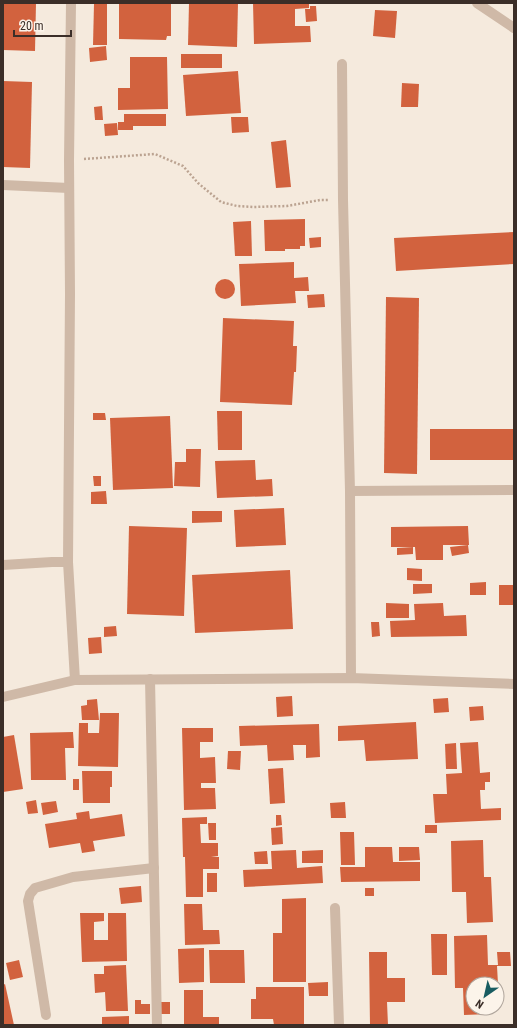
<svg xmlns="http://www.w3.org/2000/svg" width="517" height="1028" font-family="'Roboto Condensed',sans-serif">
  <style>
    .building { fill: #d2623e }
    .lines { fill: none; stroke-linecap: round; stroke-linejoin: round }
    .path { stroke: #bba391; stroke-width: 2.5; stroke-dasharray: 2 2; stroke-linecap: butt }
    .minor { stroke: #cfb9a7; stroke-width: 10 }
  </style>
  <rect width="100%" height="100%" fill="#f5eadd"/>
  <!-- building -->
  <g class="building">
    <polygon points="3,3 36,3 35,51 3,50"/>
    <polygon points="119,3 171,3 171,36 167,36 166,40 119,39"/>
    <polygon points="189,3 238,3 237,47 188,45"/>
    <polygon points="253,3 309,3 309,8 295,9 295,26 310,26 311,42 254,44"/>
    <polygon points="94,4 107,4 107,45 93,45"/>
    <polygon points="310,6 316,6 317,21 306,22 305,9 310,9"/>
    <polygon points="375,10 397,11 395,38 373,36"/>
    <polygon points="106,46 107,60 90,62 89,48"/>
    <rect x="181" y="54" width="41" height="14"/>
    <polygon points="130,57 167,57 168,109 118,110 118,88 130,88"/>
    <polygon points="238,71 241,113 186,116 183,75"/>
    <polygon points="3,81 32,82 30,168 3,167"/>
    <polygon points="402,83 419,84 418,107 401,107"/>
    <polygon points="102,106 103,120 95,120 94,107"/>
    <polygon points="124,114 166,114 166,126 133,126 133,130 118,130 118,122 124,122"/>
    <polygon points="231,117 248,117 249,132 232,133"/>
    <polygon points="117,123 118,135 105,136 104,124"/>
    <polygon points="286,140 291,187 276,188 271,142"/>
    <polygon points="305,219 305,246 300,246 300,249 285,249 285,251 265,251 264,220"/>
    <polygon points="251,221 252,256 235,256 233,222"/>
    <polygon points="514,232 514,264 396,271 394,238"/>
    <polygon points="321,237 321,247 310,248 309,238"/>
    <polygon points="294,262 294,278 308,277 309,291 295,291 296,303 241,306 239,264"/>
    <circle cx="225" cy="289" r="10"/>
    <polygon points="324,294 325,307 308,308 307,295"/>
    <polygon points="386,297 419,298 417,474 384,473"/>
    <polygon points="223,318 294,321 293,346 297,346 296,372 294,372 292,405 220,402"/>
    <polygon points="217,411 242,411 242,450 218,450"/>
    <polygon points="93,413 105,413 106,420 93,420"/>
    <polygon points="170,416 173,488 113,490 110,418"/>
    <rect x="430" y="429" width="84" height="31"/>
    <polygon points="186,449 201,449 200,487 174,486 175,462 186,462"/>
    <polygon points="255,460 256,480 272,479 273,496 217,498 215,461"/>
    <polygon points="93,476 101,476 101,486 94,486"/>
    <polygon points="106,491 107,504 91,504 91,492"/>
    <polygon points="284,508 286,545 236,547 234,510"/>
    <polygon points="192,511 222,511 222,522 192,523"/>
    <polygon points="129,526 187,528 184,616 127,614"/>
    <polygon points="468,526 469,545 443,545 443,560 416,560 415,547 391,547 391,527"/>
    <polygon points="468,545 469,553 452,556 450,547"/>
    <polygon points="413,547 413,554 397,555 397,548"/>
    <polygon points="407,568 422,569 422,581 407,580"/>
    <polygon points="290,570 293,629 195,633 192,575"/>
    <polygon points="486,582 486,595 470,595 470,583"/>
    <polygon points="413,584 432,584 432,593 413,594"/>
    <rect x="499" y="585" width="15" height="20"/>
    <polygon points="386,603 409,604 409,618 386,618"/>
    <polygon points="443,603 444,616 466,615 467,636 391,637 390,621 415,620 414,604"/>
    <polygon points="371,622 379,622 380,636 372,637"/>
    <polygon points="116,626 117,636 104,637 104,627"/>
    <polygon points="101,637 102,653 89,654 88,638"/>
    <polygon points="292,696 293,716 277,717 276,697"/>
    <polygon points="448,698 449,712 434,713 433,699"/>
    <polygon points="97,699 99,720 82,720 81,706 87,705 87,700"/>
    <polygon points="483,706 484,720 470,721 469,707"/>
    <polygon points="100,713 119,713 118,767 78,766 79,723 88,723 88,733 99,733"/>
    <polygon points="416,722 418,759 366,761 364,740 338,741 338,726"/>
    <polygon points="319,724 320,757 306,758 306,745 293,745 294,760 268,761 267,745 240,746 239,726"/>
    <polygon points="182,728 213,728 213,742 200,742 200,758 215,757 216,783 201,783 201,788 215,788 216,809 184,810"/>
    <polygon points="73,732 74,748 65,748 66,780 31,780 30,733"/>
    <polygon points="14,735 23,789 3,792 3,737"/>
    <polygon points="478,742 480,773 490,772 490,782 485,782 485,790 480,790 481,809 501,808 501,820 435,823 433,794 447,794 446,774 462,773 460,743"/>
    <polygon points="456,743 457,769 446,769 445,744"/>
    <polygon points="228,751 241,751 240,770 227,769"/>
    <polygon points="283,768 285,803 270,804 268,769"/>
    <polygon points="82,771 112,771 112,787 110,787 110,803 83,803"/>
    <rect x="73" y="779" width="6" height="11"/>
    <polygon points="36,800 38,813 28,814 26,802"/>
    <polygon points="56,801 58,812 43,815 41,803"/>
    <polygon points="345,802 346,818 331,818 330,803"/>
    <polygon points="89,811 90,819 122,814 125,836 93,841 95,851 82,853 80,843 49,848 45,824 77,819 76,813"/>
    <polygon points="276,815 281,815 282,825 276,826"/>
    <polygon points="207,817 207,824 200,824 201,843 218,843 218,856 211,857 219,857 219,869 203,869 203,897 186,897 185,857 183,857 182,818"/>
    <polygon points="208,823 216,823 216,840 209,840"/>
    <rect x="425" y="825" width="12" height="8"/>
    <polygon points="282,827 283,844 272,845 271,828"/>
    <polygon points="340,832 354,832 355,865 341,865"/>
    <polygon points="483,840 484,877 491,877 493,922 467,923 466,892 452,892 451,841"/>
    <polygon points="365,847 392,847 393,862 420,862 420,881 341,882 340,867 365,867"/>
    <polygon points="399,847 419,847 420,860 399,861"/>
    <polygon points="296,850 297,868 322,866 323,883 244,887 243,870 272,869 271,851"/>
    <polygon points="323,850 323,863 302,863 302,851"/>
    <polygon points="267,851 268,864 255,864 254,852"/>
    <rect x="207" y="873" width="10" height="19"/>
    <polygon points="141,886 142,902 121,904 119,888"/>
    <rect x="365" y="888" width="9" height="8"/>
    <polygon points="306,898 306,982 273,982 273,933 282,933 282,899"/>
    <polygon points="184,904 202,904 203,930 219,930 220,944 185,945"/>
    <polygon points="80,913 104,913 104,921 94,922 94,940 108,940 108,913 126,913 127,961 82,962"/>
    <polygon points="431,934 447,934 447,975 432,975"/>
    <polygon points="487,935 488,965 498,965 497,952 510,952 511,966 497,966 498,984 473,984 473,1008 489,1008 490,1014 464,1015 463,988 455,988 454,936"/>
    <polygon points="204,948 204,982 179,983 178,949"/>
    <polygon points="209,950 244,950 245,983 210,983"/>
    <polygon points="369,952 387,952 387,978 405,978 405,1002 387,1002 388,1025 370,1025"/>
    <polygon points="19,960 23,977 10,980 6,963"/>
    <polygon points="126,965 128,1011 106,1011 105,992 95,993 94,974 104,974 104,966"/>
    <polygon points="328,982 328,996 309,996 308,983"/>
    <polygon points="5,984 14,1025 3,1025 3,985"/>
    <polygon points="256,987 304,987 304,1025 274,1025 273,1019 251,1019 251,999 256,999"/>
    <polygon points="184,990 203,990 203,1017 219,1017 219,1025 184,1025"/>
    <polygon points="135,1000 141,1000 141,1004 150,1004 150,1014 135,1014"/>
    <rect x="160" y="1002" width="10" height="12"/>
    <polygon points="129,1016 129,1025 102,1025 102,1017"/>
  </g>
  <g class="lines">
    <!-- path -->
    <polyline class="path" points="84,159 155,154 183,166 198,183 221,202 237,206 253,207 287,206 320,200 329,200"/>
    <!-- minor -->
    <g class="minor">
      <polyline points="71,3 69,160 70,294 68,562 75,680"/>
      <polyline points="477,3 514,28"/>
      <polyline points="342,64 343,200 350,491 351,678"/>
      <polyline points="3,185 69,188"/>
      <polyline points="350,491 514,490"/>
      <polyline points="3,565 52,562 68,562"/>
      <polyline points="150,679 157,1025"/>
      <polyline points="3,697 75,680 351,678 514,684"/>
      <polyline points="335,908 339,1025"/>
      <polyline points="46,1015 28,901 30,894 35,888 73,877 154,868"/>
    </g>
  </g>
  <!-- border -->
  <rect width="517" height="1028" fill="none" stroke="#3b2e28" stroke-width="8"/>
  <!-- north arrow -->
  <g transform="translate(485 996) rotate(214)"><circle r="19" fill="#fcf4ea" stroke="#afa59c"/>
  <path d="M0-3L7 15L0 10L-7 15Z" fill="#195c61"/>
  <text y="-6" font-size="11" font-weight="bold" text-anchor="middle" fill="#3b2e28">N</text>
  </g>
  <!-- scale -->
  <path d="M14 30v6h57v-6" fill="none" stroke="#3b2e28" stroke-width="2"/>
  <text x="20" y="30" font-size="12" fill="#3b2e28" stroke="#fcf4ea" stroke-width="3" paint-order="stroke">20 m</text>
</svg>
